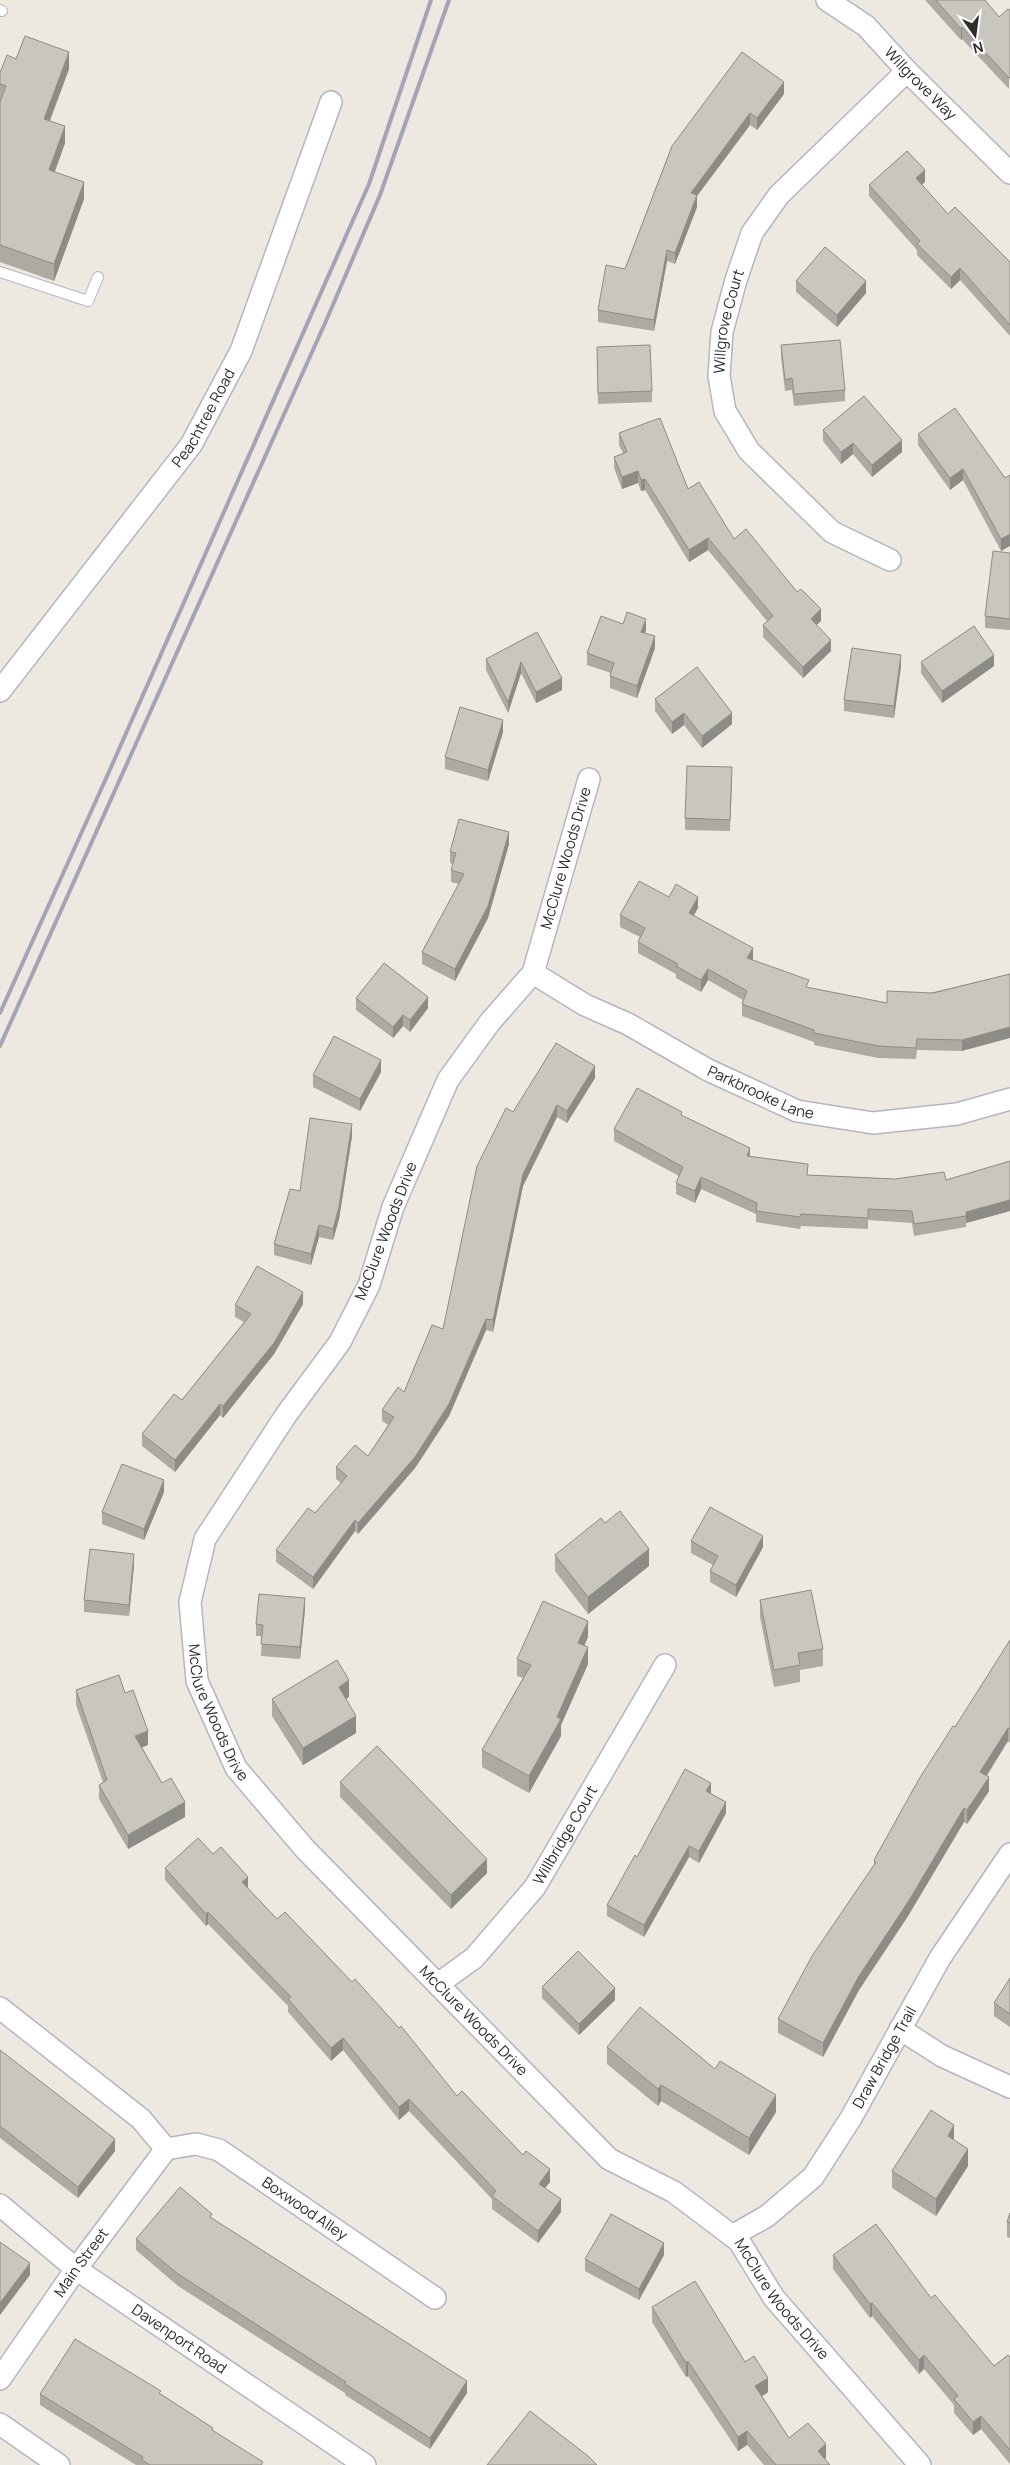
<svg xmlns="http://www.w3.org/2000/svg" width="1010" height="2465" font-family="Manrope,sans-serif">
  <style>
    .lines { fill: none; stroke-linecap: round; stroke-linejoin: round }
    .service-casing { stroke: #b4b5bf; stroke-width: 12 }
    .minor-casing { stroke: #b4b5bf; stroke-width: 24 }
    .service { stroke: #fff; stroke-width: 10 }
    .minor { stroke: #fff; stroke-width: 21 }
    .rail { stroke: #a3a4b5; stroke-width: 4 }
    .wall { fill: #adaaa3 }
    .shaded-wall { fill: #8d8b85 }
    .building { fill: #c9c6be; stroke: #8d8b85 }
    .labels { text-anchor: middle; stroke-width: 4; stroke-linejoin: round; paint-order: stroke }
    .street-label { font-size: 15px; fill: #2d2d2d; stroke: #fff }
  </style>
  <rect width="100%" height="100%" fill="#ede8e0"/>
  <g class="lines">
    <defs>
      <g id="service">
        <polyline points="0,10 2,11"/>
        <polyline points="0,272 88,301 98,277"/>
      </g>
      <g id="minor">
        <path id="s1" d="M827,0L866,26L907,71L1010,173"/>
        <path id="s2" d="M890,560L832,532L749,451L725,411L719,376L722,332L736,280L752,233L779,195L907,71"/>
        <path id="s3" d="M0,691L191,445L241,351L331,102"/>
        <path id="s4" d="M589,779L533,973L490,1022L448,1080L393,1207L369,1285L340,1342L286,1415L205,1539L190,1602L197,1681L236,1768L305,1849L609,2159L674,2192L739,2241L774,2298L920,2465"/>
        <path id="s5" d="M533,973L585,1005L628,1024L708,1070L797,1111L873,1123L957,1114L1010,1099"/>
        <path id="s6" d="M438,1984L474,1958L535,1887L665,1665"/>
        <polyline points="0,2008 141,2119 166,2149"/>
        <polyline points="900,2029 942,2056 1010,2087"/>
        <path id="s7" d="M166,2149L196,2144L219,2150L435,2298"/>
        <path id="s8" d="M0,2205L76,2269L365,2465"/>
        <path id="s9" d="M732,2236L767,2216L813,2177L851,2118L940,1958L1010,1854"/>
        <path id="s10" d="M0,2379L76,2269L166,2149"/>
        <polyline points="0,2424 59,2465"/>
      </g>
    </defs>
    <!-- service casing -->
    <use href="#service" class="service-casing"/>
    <!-- minor casing -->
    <use href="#minor" class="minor-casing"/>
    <!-- service -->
    <use href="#service" class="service"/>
    <!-- minor -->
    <use href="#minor" class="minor"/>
    <!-- rail -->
    <g class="rail">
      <polyline points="0,1013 108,774 369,184 431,0"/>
      <polyline points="0,1046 326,321 380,195 449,0"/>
    </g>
  </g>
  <!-- wall -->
  <g class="wall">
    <polygon points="925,0 985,0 999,17 1010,10 1009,89 962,39 961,40"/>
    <polygon points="16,59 69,69 50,121 65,143 55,172 84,199 54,281 0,262 0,73"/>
    <polygon points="784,94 757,130 750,125 697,196 697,207 675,264 667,261 654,331 598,322 598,310 625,269 672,146"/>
    <polygon points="925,182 921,185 948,214 1010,262 1010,336 960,280 951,289 917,255 917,250 869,196 869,185"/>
    <polygon points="796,281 866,293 837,327 796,292"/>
    <polygon points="781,345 845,390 845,401 794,406 792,390 785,391 781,357"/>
    <polygon points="597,358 652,391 652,402 598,404"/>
    <polygon points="823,430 902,452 872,477 853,454 841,464 823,441"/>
    <polygon points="619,433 688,489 734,539 821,621 816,625 831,651 803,678 763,637 763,625 767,621 708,550 689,562 645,490 641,491 638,483 622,489 614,468 614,457 623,453 619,445"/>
    <polygon points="918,434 1005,478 1001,551 963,480 950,490 918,445"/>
    <polygon points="1010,553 1010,630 985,628 985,616"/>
    <polygon points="623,624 646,630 645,633 655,648 637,698 610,688 610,676 611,673 587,665 587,653"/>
    <polygon points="537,632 562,690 536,703 521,673 508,713 486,670 486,659"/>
    <polygon points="921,662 994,666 942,703 921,673"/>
    <polygon points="901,666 894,718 844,711 844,700"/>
    <polygon points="655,699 732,724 702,748 684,725 672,734 655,711"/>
    <polygon points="503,732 488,781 445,769 445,757"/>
    <polygon points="732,779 730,831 685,830 685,818"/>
    <polygon points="509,844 488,918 455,981 422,964 422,952 459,884 451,882 451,870 453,864 450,863 450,852"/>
    <polygon points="669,897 698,908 694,915 753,960 809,988 887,1003 1010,974 962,1051 917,1050 916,1059 878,1058 814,1045 814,1042 742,1016 742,1004 743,1000 708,980 701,992 676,978 676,974 638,953 638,942 640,937 620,927 620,915"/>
    <polygon points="356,998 428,1008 410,1032 403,1026 393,1038 356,1010"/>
    <polygon points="381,1072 360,1111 313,1087 313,1075"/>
    <polygon points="595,1078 567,1123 557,1117 523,1186 493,1332 486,1330 449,1416 415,1468 358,1534 355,1531 313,1589 276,1562 276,1550 315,1513 341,1483 336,1479 336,1467 368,1456 388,1425 382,1421 382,1410 404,1392 443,1329 513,1112"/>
    <polygon points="682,1116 750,1156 808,1175 895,1179 946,1180 1010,1161 1010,1211 966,1223 966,1227 914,1236 912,1223 868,1220 868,1229 801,1226 800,1229 756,1222 756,1214 701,1189 695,1203 676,1194 676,1183 679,1176 614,1141 614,1129"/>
    <polygon points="352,1136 339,1219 333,1240 319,1237 311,1265 274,1255 274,1244 300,1191"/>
    <polygon points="303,1304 274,1354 223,1418 220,1415 175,1472 142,1446 142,1434 182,1400 244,1322 235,1317 235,1305"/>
    <polygon points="164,1492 144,1540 102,1524 102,1512"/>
    <polygon points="605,1523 649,1566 588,1614 555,1571 555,1555"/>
    <polygon points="691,1541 763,1547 736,1597 710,1582 710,1571 713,1565 691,1553"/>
    <polygon points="134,1565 129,1616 84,1612 84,1600"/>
    <polygon points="760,1600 823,1649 823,1666 800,1670 800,1682 774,1687 760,1617"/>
    <polygon points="305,1609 300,1659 261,1656 262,1636 256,1636 256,1624"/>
    <polygon points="588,1637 584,1646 588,1664 561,1725 561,1736 529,1793 482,1767 482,1750 523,1678 517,1676 517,1659"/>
    <polygon points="1010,1640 1010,1743 1008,1741 987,1776 989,1791 967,1824 964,1822 908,1916 859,1990 823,2057 778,2033 778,2019 874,1865 874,1860"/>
    <polygon points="76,1690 125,1693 148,1745 142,1747 162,1783 185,1817 128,1849 99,1799 99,1785 103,1782 76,1705"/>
    <polygon points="349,1697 346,1699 356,1733 303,1765 272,1716 272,1699"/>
    <polygon points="340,1782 487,1873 451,1909 340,1797"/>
    <polygon points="711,1793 726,1813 699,1863 689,1857 644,1937 607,1916 607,1905 637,1857"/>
    <polygon points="213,1854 277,1919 457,2096 550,2182 545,2188 561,2212 538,2243 492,2209 492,2199 409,2111 399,2120 343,2050 331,2061 288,2012 288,2006 208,1924 206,1926 165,1880 165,1868"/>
    <polygon points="1010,1978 1010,2027 994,2016 994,2003"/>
    <polygon points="542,1987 615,2000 579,2035 542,1998"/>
    <polygon points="607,2047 715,2069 776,2112 749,2155 661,2101 658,2106 607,2064"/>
    <polygon points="0,2050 115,2151 78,2198 0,2138"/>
    <polygon points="954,2140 968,2166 936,2216 892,2188 892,2171"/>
    <polygon points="212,2218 467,2393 430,2449 345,2395 345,2393 178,2286 136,2250 136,2239"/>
    <polygon points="1007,2222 1010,2223 1010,2238 1007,2237"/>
    <polygon points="664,2255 639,2300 585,2271 585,2259"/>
    <polygon points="833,2255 931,2298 994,2366 1010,2357 1010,2464 981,2429 973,2435 954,2413 954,2405 924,2369 919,2374 872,2316 870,2318 833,2269"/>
    <polygon points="652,2307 745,2362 768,2392 762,2396 789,2438 826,2458 825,2459 830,2465 764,2465 747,2445 738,2451 688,2376 686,2377 652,2322"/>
    <polygon points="40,2394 161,2394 263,2465 136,2465 40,2405"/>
  </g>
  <!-- shaded-wall -->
  <g class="shaded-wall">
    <polygon points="962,27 962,39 961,40 961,29"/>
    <polygon points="69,52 69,69 44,135 44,119"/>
    <polygon points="784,82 784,94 757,130 757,118"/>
    <polygon points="750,113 750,125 697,196 697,207 675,264 675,253 691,193"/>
    <polygon points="65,126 65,143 49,186 49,170"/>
    <polygon points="925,170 925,182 916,190 916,178"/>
    <polygon points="84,182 84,199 54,281 54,264"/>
    <polygon points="667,250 667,261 654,331 654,320"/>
    <polygon points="960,268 960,280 951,289 951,277"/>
    <polygon points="866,281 866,293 837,327 837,315"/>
    <polygon points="902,440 902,452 872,477 872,465"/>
    <polygon points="853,443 853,454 841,464 841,452"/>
    <polygon points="963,469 963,480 950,490 950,478"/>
    <polygon points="638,471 638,483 622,489 622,477"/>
    <polygon points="645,479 645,490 641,491 641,480"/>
    <polygon points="1010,534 1010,546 1001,551 1001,539"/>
    <polygon points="708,538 708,550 689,562 689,550"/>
    <polygon points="821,609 821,621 811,630 811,619"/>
    <polygon points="646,619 646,630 641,643 641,632"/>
    <polygon points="655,636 655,648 637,698 637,686"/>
    <polygon points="831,640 831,651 803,678 803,667"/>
    <polygon points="901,655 901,666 894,718 894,706"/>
    <polygon points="994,655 994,666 942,703 942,691"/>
    <polygon points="521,662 521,673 508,713 508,702"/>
    <polygon points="562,678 562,690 536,703 536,692"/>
    <polygon points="684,713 684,725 672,734 672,722"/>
    <polygon points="732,713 732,724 702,748 702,736"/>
    <polygon points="503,720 503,732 488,781 488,770"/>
    <polygon points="509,832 509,844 488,918 455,981 455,969"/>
    <polygon points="698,897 698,908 689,924 689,913"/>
    <polygon points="753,948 753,959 747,969 747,958"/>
    <polygon points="708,969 708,980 701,992 701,980"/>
    <polygon points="428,997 428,1008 410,1032 410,1020"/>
    <polygon points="403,1015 403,1026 393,1038 393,1027"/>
    <polygon points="1010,1027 1010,1038 962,1051 962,1040"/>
    <polygon points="381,1060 381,1072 360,1111 360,1099"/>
    <polygon points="595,1066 595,1078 567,1123 567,1111"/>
    <polygon points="557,1105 557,1117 523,1186 493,1332 493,1320 523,1174"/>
    <polygon points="352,1124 352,1136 339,1219 333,1240 333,1229"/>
    <polygon points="750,1148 750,1159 747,1156"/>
    <polygon points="701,1177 701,1189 695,1203 695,1191"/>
    <polygon points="1010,1200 1010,1211 966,1223 966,1212"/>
    <polygon points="319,1225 319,1237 311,1265 311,1254"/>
    <polygon points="303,1292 303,1304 274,1354 223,1418 223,1406"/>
    <polygon points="486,1319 486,1330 449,1416 415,1468 358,1534 358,1523"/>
    <polygon points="220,1404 220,1415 175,1472 175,1460"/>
    <polygon points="164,1480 164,1492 144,1540 144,1529"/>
    <polygon points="355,1520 355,1531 313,1589 313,1577"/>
    <polygon points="763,1536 763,1547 736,1597 736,1585"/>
    <polygon points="649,1549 649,1566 588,1614 588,1597"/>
    <polygon points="134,1554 134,1565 129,1616 129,1605"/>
    <polygon points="305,1598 305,1609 300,1659 300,1647"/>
    <polygon points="588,1621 588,1637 578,1660 578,1643"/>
    <polygon points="588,1647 588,1664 561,1725 561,1736 529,1793 529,1776 557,1717"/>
    <polygon points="349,1680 349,1697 339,1704 339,1687"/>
    <polygon points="356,1716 356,1733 303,1765 303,1748"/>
    <polygon points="1008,1728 1008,1741 980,1785 980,1772"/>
    <polygon points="148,1731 148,1745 135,1750 135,1736"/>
    <polygon points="989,1777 989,1791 967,1824 967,1810"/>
    <polygon points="711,1783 711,1794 706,1791"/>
    <polygon points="185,1802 185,1817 128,1849 128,1835"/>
    <polygon points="726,1802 726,1813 699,1863 699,1851"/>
    <polygon points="964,1808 964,1822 908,1916 859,1990 823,2057 823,2043 859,1976"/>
    <polygon points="689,1846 689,1857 644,1937 644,1925"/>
    <polygon points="487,1859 487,1873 451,1909 451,1895"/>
    <polygon points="248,1877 248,1889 242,1882"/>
    <polygon points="208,1912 208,1924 206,1926 206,1914"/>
    <polygon points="615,1988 615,2000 579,2035 579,2024"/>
    <polygon points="343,2038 343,2050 331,2061 331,2048"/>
    <polygon points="661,2085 661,2101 658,2106 658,2089"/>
    <polygon points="776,2095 776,2112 749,2155 749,2138"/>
    <polygon points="409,2099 409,2111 399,2120 399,2107"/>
    <polygon points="954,2125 954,2142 948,2136"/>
    <polygon points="115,2139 115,2151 78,2198 78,2187"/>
    <polygon points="968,2149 968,2166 936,2216 936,2199"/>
    <polygon points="550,2169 550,2182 539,2196 539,2184"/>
    <polygon points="561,2199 561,2212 538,2243 538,2231"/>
    <polygon points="664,2243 664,2255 639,2300 639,2289"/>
    <polygon points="30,2263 30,2275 0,2315 0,2303"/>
    <polygon points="872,2303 872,2316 870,2318 870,2304"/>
    <polygon points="924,2355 924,2369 919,2374 919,2360"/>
    <polygon points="688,2361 688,2376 686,2377 686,2363"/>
    <polygon points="768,2378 768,2392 755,2401 755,2386"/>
    <polygon points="467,2381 467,2393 430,2449 430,2438"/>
    <polygon points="981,2416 981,2429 973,2435 973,2422"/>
    <polygon points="747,2431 747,2445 738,2451 738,2437"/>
    <polygon points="826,2444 826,2458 818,2465 818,2451"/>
  </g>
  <!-- building -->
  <g class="building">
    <polygon points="936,0 985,0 999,17 1008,9 1010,10 1010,77 1009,78 962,27 961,29"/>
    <polygon points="25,36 69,52 44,119 65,126 49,170 84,182 54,264 0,245 0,102 6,86 0,84 0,73 7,55 16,59"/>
    <polygon points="742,52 784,82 757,118 750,113 691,193 697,195 675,253 667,250 654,320 598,310 606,265 625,269 672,146"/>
    <polygon points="907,151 925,170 916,178 948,214 955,207 1010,262 1010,325 960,268 951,277 917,244 920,241 869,185"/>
    <polygon points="825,247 866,281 837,315 796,281"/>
    <polygon points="840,340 845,390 794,394 792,378 785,380 781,345"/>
    <polygon points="650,345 652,391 598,393 597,347"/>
    <polygon points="864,396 902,440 872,465 853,443 841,452 823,430"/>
    <polygon points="955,408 1005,478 1010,475 1010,534 1001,539 963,469 950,478 918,434"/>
    <polygon points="660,418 688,489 699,482 734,539 746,529 797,592 801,589 821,609 811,619 831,640 803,667 763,625 773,616 708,538 689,550 645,479 641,480 638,471 622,477 614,457 627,452 619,433"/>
    <polygon points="993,551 1010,553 1010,619 985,616"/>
    <polygon points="627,612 646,619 641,632 655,636 637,686 610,676 614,663 587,653 601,616 623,624"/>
    <polygon points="974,626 994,655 942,691 921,662"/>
    <polygon points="537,632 562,678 536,692 521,662 508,702 486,659"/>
    <polygon points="852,648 901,655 894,706 844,700"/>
    <polygon points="697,667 732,713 702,736 684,713 672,722 655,699"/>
    <polygon points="460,707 503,720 488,770 445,757"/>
    <polygon points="687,766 732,767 730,820 685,818"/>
    <polygon points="459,819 509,832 488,906 455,969 422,952 464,874 451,870 456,853 450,852"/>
    <polygon points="639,881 669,897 676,884 698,897 689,913 753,948 747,958 809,980 806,987 887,1003 887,991 933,993 1010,974 1010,1027 962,1040 917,1039 916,1048 878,1046 814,1033 814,1030 742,1004 747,991 708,969 701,980 676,966 678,964 638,942 645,928 620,915"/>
    <polygon points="384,963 428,997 410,1020 403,1015 393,1027 356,998"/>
    <polygon points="334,1036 381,1060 360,1099 313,1075"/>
    <polygon points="556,1043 595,1066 567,1111 557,1105 523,1174 493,1320 486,1319 449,1404 415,1457 358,1523 355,1520 313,1577 276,1550 308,1508 315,1513 347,1476 336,1467 355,1445 368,1456 394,1417 382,1410 398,1387 404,1392 432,1325 443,1329 477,1166 506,1108 513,1112"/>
    <polygon points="637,1088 682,1112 681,1115 750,1148 747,1156 808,1164 807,1175 895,1179 944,1172 946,1180 1010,1161 1010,1200 966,1212 966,1216 914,1224 912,1211 868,1209 868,1218 801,1214 800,1217 756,1211 757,1203 701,1177 695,1191 676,1183 683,1167 614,1129"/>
    <polygon points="310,1118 352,1124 339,1207 333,1229 319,1225 311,1254 274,1244 290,1189 300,1191"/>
    <polygon points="257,1266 303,1292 274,1343 223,1406 220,1404 175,1460 142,1434 174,1394 182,1400 251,1314 235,1305"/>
    <polygon points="122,1464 164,1480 144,1529 102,1512"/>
    <polygon points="710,1507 763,1536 736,1585 710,1571 718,1556 691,1541"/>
    <polygon points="620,1511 649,1549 588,1597 555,1555 601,1518 605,1523"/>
    <polygon points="90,1549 134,1554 129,1605 84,1600"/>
    <polygon points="811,1590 823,1649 798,1653 800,1665 774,1670 760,1600"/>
    <polygon points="259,1594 305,1598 300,1647 261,1644 263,1625 256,1624"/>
    <polygon points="543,1601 588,1621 578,1643 588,1647 557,1717 561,1719 529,1776 482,1750 531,1665 517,1659"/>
    <polygon points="1010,1640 1010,1729 1008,1728 980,1772 989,1777 967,1810 964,1808 908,1902 859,1976 823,2043 778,2019 812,1956 876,1862 874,1860 919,1779 953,1726 955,1727"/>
    <polygon points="337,1660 349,1680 339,1687 356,1716 303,1748 272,1699"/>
    <polygon points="119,1675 125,1693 133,1690 148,1731 135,1736 162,1783 171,1778 185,1802 128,1835 99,1785 107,1780 76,1690"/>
    <polygon points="377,1746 487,1859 451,1895 340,1782"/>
    <polygon points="685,1769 711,1783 706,1791 726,1802 699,1851 689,1846 644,1925 607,1905 635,1855 637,1857"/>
    <polygon points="198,1838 213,1854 221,1847 248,1877 242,1882 277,1919 285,1912 352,1982 355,1979 399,2028 401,2026 457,2096 462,2091 523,2155 526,2151 550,2169 539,2184 561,2199 538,2231 492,2196 496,2191 409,2099 399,2107 343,2038 331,2048 288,1999 291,1997 208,1912 206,1914 165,1868"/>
    <polygon points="578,1951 615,1988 579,2024 542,1987"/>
    <polygon points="1010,1978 1010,2014 994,2003"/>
    <polygon points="640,2007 715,2069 720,2061 776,2095 749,2138 661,2085 658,2089 607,2047"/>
    <polygon points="0,2050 115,2139 78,2187 0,2126"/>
    <polygon points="931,2110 954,2125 948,2136 968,2149 936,2199 892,2171"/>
    <polygon points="180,2187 212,2214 210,2217 467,2381 430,2438 345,2384 346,2382 178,2274 136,2239"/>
    <polygon points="1010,2213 1010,2223 1007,2222"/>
    <polygon points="611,2214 664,2243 639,2289 585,2259"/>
    <polygon points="876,2224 931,2298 935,2295 994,2366 1008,2355 1010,2357 1010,2450 981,2416 973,2422 954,2399 958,2396 924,2355 919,2360 872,2303 870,2304 833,2255"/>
    <polygon points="0,2242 30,2263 0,2303"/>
    <polygon points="695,2281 745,2362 754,2356 768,2378 755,2386 789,2438 808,2423 826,2444 818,2451 830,2465 776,2465 747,2431 738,2437 688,2361 686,2363 652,2307"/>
    <polygon points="75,2339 161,2391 159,2393 213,2428 212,2430 263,2462 261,2465 150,2465 142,2460 143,2457 40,2394"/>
    <polygon points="530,2411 588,2456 597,2465 487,2465"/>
  </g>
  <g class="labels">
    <!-- street labels -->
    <g class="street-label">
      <text dy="5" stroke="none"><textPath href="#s1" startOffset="126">Willgrove Way</textPath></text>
      <text dy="5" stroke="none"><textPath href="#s2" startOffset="318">Willgrove Court</textPath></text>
      <text dy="5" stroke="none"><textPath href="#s3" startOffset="341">Peachtree Road</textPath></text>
      <text transform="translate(566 858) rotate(-74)" y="5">McClure Woods Drive</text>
      <text dy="5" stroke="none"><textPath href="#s5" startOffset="258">Parkbrooke Lane</textPath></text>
      <text transform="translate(386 1231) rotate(-69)" y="5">McClure Woods Drive</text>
      <text dy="5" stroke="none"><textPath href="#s4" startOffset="1042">McClure Woods Drive</textPath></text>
      <text dy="5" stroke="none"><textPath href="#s6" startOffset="198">Willbridge Court</textPath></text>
      <text dy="5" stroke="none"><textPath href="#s4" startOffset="1448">McClure Woods Drive</textPath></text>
      <text dy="5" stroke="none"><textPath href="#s9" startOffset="240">Draw Bridge Trail</textPath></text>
      <text dy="5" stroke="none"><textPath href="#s7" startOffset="158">Boxwood Alley</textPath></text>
      <text dy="5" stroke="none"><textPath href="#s10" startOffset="142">Main Street</textPath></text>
      <text dy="5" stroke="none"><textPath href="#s4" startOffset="1868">McClure Woods Drive</textPath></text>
      <text dy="5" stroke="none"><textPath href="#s8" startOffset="224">Davenport Road</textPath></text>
    </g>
  </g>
  <!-- north arrow -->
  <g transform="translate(975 35) rotate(166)" stroke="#ffffff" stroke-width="4" paint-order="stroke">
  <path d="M0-4L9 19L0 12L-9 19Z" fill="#2d2d2d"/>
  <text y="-8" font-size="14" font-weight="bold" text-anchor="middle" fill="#2d2d2d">N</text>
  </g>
</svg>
